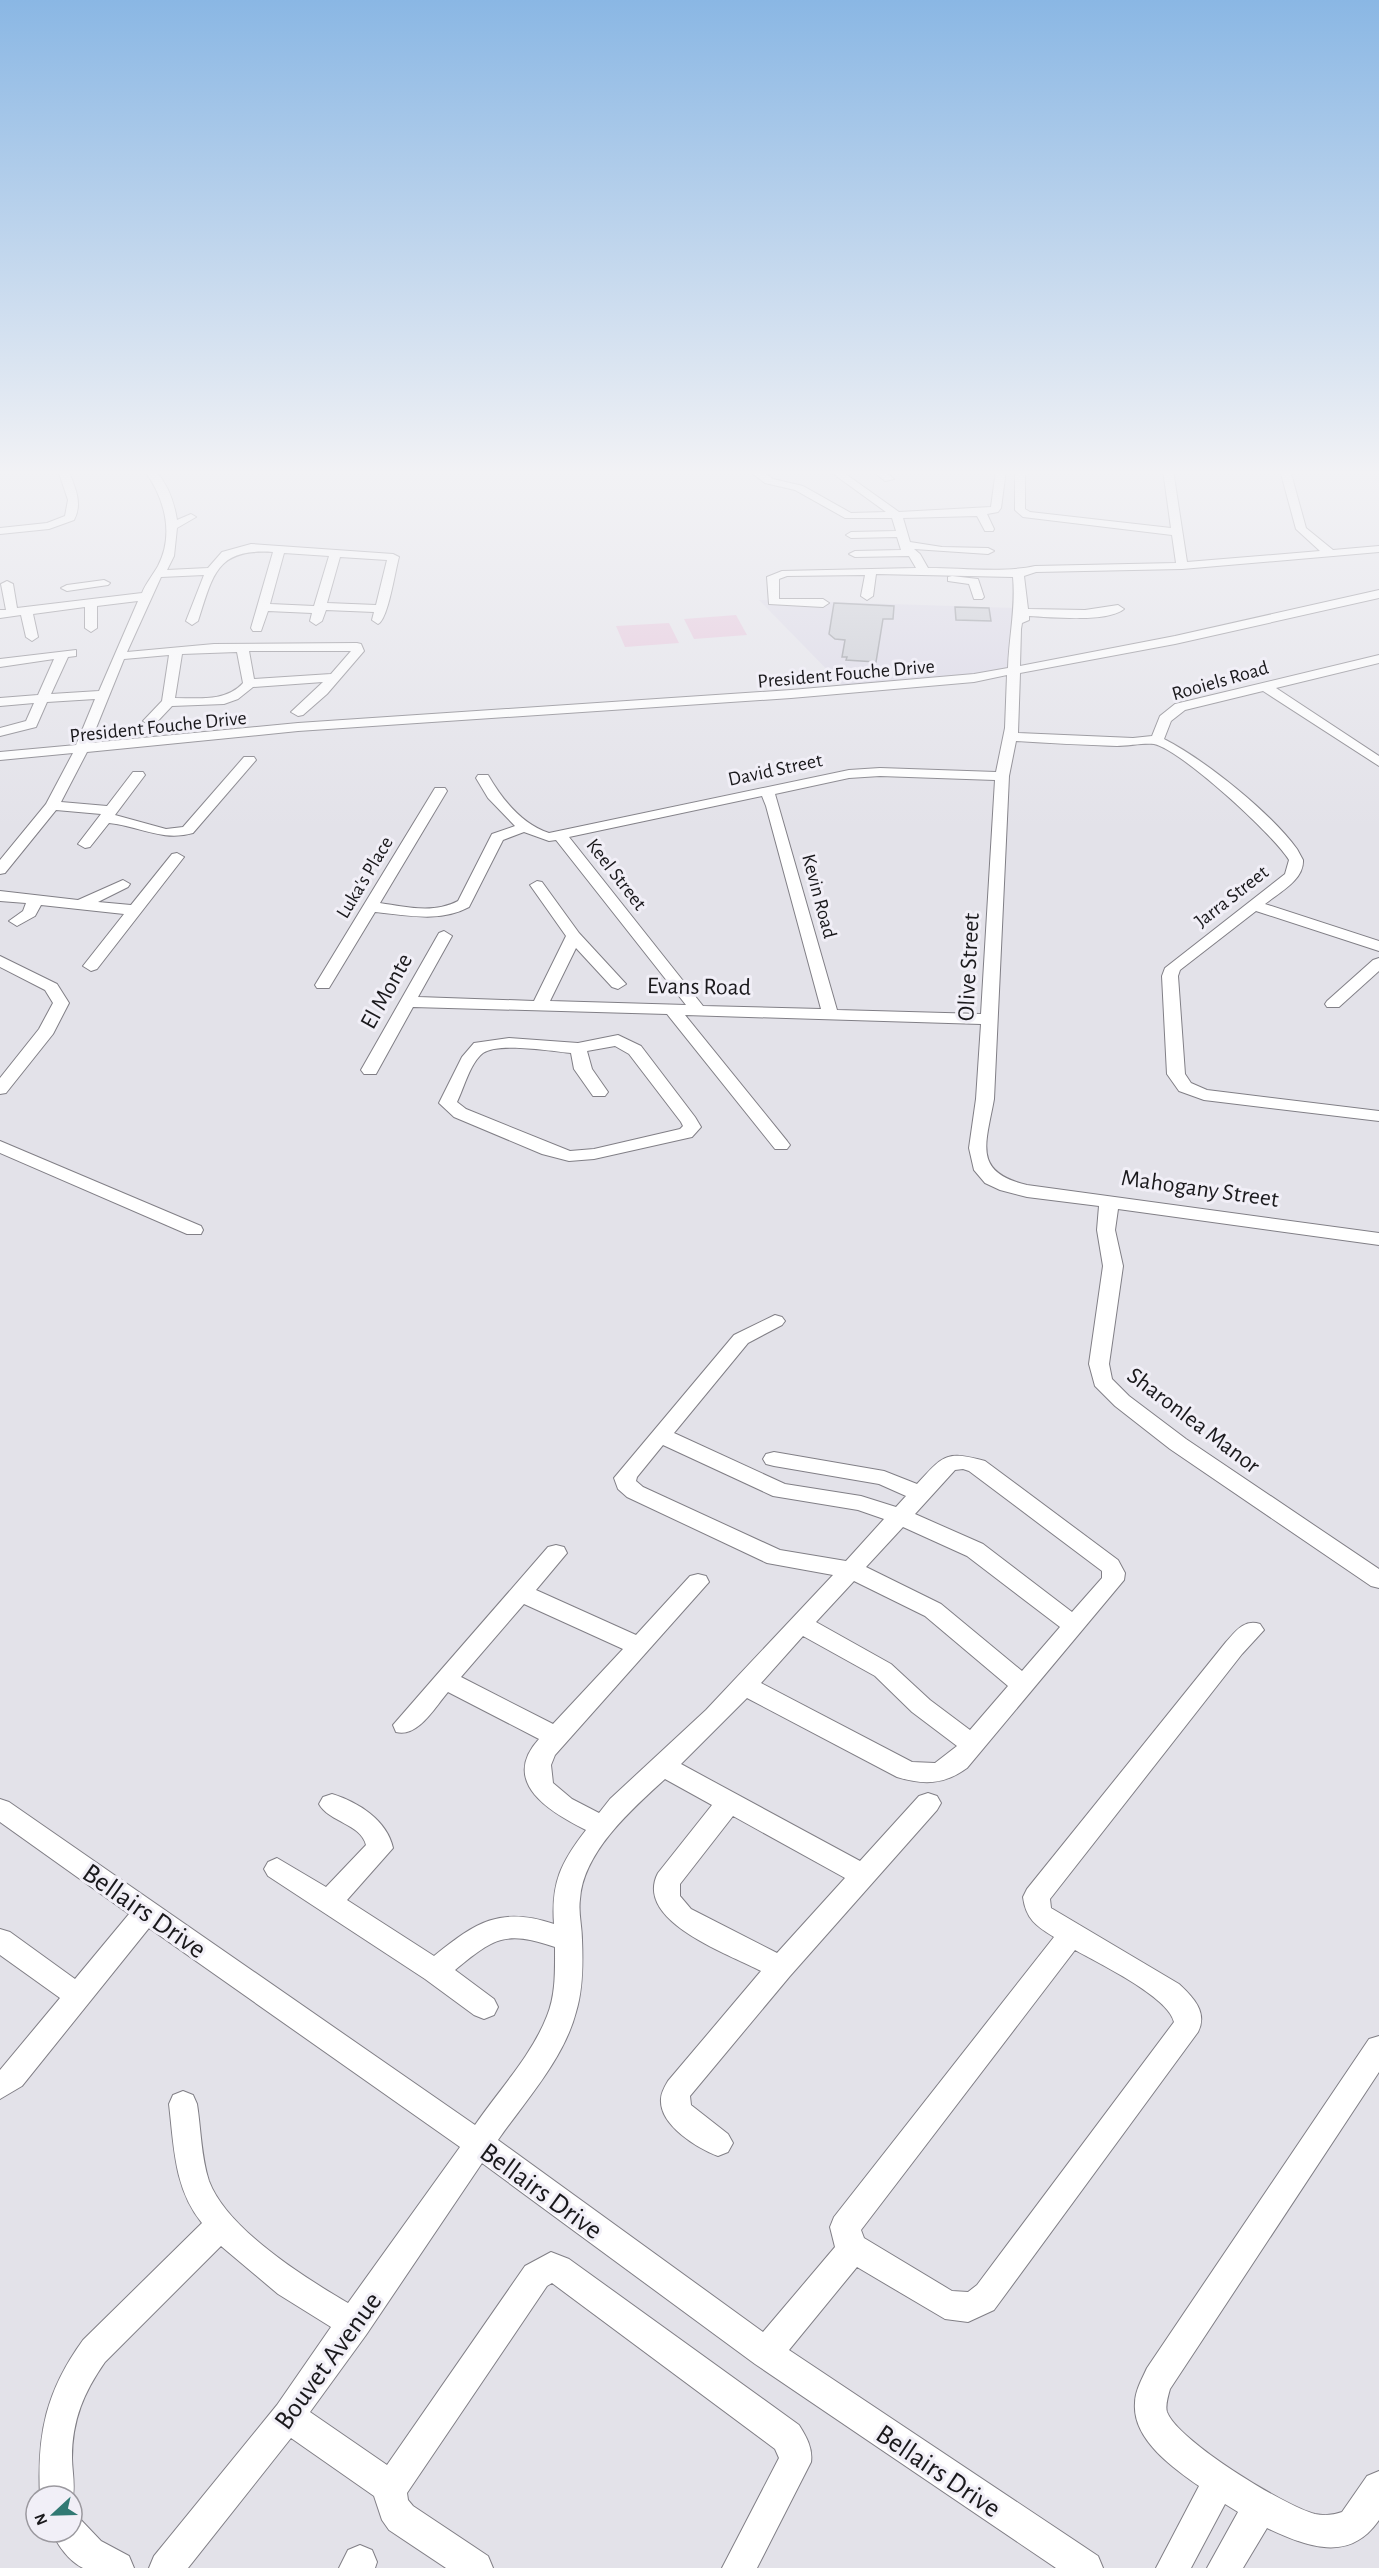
<svg xmlns="http://www.w3.org/2000/svg" width="1379" height="2568" font-family="'Alegreya Sans',sans-serif">
  <style>
    .built { fill: #d9d6e5 }
    .green { fill: #e5c2d9 }
    .building { fill: #c6c8d0; stroke: #8e9097; stroke-width: 1.5 }
    .lines { fill: none; stroke-linecap: round; stroke-linejoin: round }
    .minor-casing { stroke: #817f86; stroke-width: 2 }
    .minor { fill: #fff; fill-rule: evenodd }
    .labels { text-anchor: middle; stroke-width: 6; stroke-linejoin: round; paint-order: stroke }
    .far-street-label { font-size: 20px; fill: #1a191c; stroke: #f1eff7 }
    .street-label { font-size: 24px; fill: #1a191c; stroke: #f1eff7 }
    .near-street-label { font-size: 28px; fill: #1a191c; stroke: #f1eff7 }
  </style>
  <rect width="100%" height="100%" fill="#e3e2e9"/>
  <!-- built -->
  <polygon class="built" points="759,600 1016,608 1019,672 846,689"/>
  <!-- green -->
  <g class="green">
    <polygon points="736,615 747,635 694,639 684,619"/>
    <polygon points="669,623 679,643 625,647 616,626"/>
  </g>
  <!-- building -->
  <g class="building">
    <polygon points="834,603 894,606 893,619 883,619 876,662 846,660 847,657 842,657 845,640 835,639 829,634"/>
    <polygon points="955,607 989,608 991,621 956,620"/>
  </g>
  <g class="lines">
    <defs>
      <g id="minor">
        <path d="M58,470H68C75,487 83,503 74,520L49,529L0,534V528L47,523L65,516L68,500Z"/>
        <path d="M144,470H155C168,485 174,501 177,520L191,514L196,517L177,528L174,556L167,570L208,568L222,552L251,544L393,554L399,557C395,571 388,620 378,624L372,620L374,612L326,610L322,621L316,625L310,621L312,613L268,611L261,631H253L251,628L273,552C216,548 213,575 198,621L192,625L186,621L204,575L161,577L127,652L214,644L357,643L361,644L364,651L327,694L303,715L298,716L291,712L323,682L253,687L238,699L224,704L172,706L155,724L150,725L143,721L162,701L169,655L124,659L90,743L298,723L791,690L974,674L1008,668C1009,636 1016,608 1013,577L876,574L873,596L867,600L861,596L865,575L787,576L779,579V599H823L829,603L823,607L769,604L767,577L782,571L916,568L909,556L855,557L849,554L855,551L901,550L897,537L851,538L846,535L851,532L896,531L892,518H845L795,490L765,483L748,470H760L773,479L803,486L851,513L886,512L828,470H840L899,512L991,507L996,470H1006L1001,508L998,512L987,514L994,529L993,531H985L977,516L903,518L910,542L942,547L988,548L994,551L988,554L914,549L920,554L928,568C961,568 1005,573 1035,566L1176,563L1172,535L1023,517L1015,510V470H1025V509L1030,512L1171,528L1163,470H1173L1187,562L1320,551L1296,529L1280,470H1290L1306,528L1333,550L1379,546V552L1182,569L1036,572L1024,576L1028,609L1085,610L1118,605L1124,609C1107,623 1051,617 1029,616V620L1022,623L1021,629L1020,666L1175,636L1379,590V598L1175,644L1020,673L1018,733L1133,738L1152,736L1160,716L1175,704L1379,655V663L1276,688L1379,756V766L1263,691L1185,710L1171,721L1164,739C1205,760 1270,812 1297,849L1303,860C1304,880 1280,892 1265,904L1379,941V951L1256,911L1180,970L1178,976L1185,1074L1191,1083L1207,1090L1379,1111V1121L1204,1100L1179,1091L1167,1074L1162,976L1165,968L1285,874L1289,860C1274,835 1180,749 1154,744C1143,743 1128,746 1117,746C1083,745 1050,743 1016,741L1009,776L994,1099C986,1144 972,1172 1027,1185L1379,1233V1245L1118,1209L1115,1230L1123,1266L1109,1364L1112,1379L1129,1396L1186,1439L1379,1569V1588L1371,1586L1170,1449L1115,1406L1095,1386L1089,1364L1103,1266L1097,1230L1099,1206L1027,1197L1000,1190L985,1183L974,1170L969,1148L976,1099L981,1024L685,1015L787,1141L790,1145L787,1149H775L667,1014L413,1007L376,1074H364L361,1070L439,933L444,931L452,936L418,997L534,1001L566,936L530,885L537,881L542,882L579,933L626,984L618,989L612,987L576,948L550,1001L686,1005L556,840L549,841L524,832L503,840L469,907C439,923 407,915 375,912L329,988H317L315,985L435,788H445L447,791L380,903C406,907 434,914 458,901L492,834L515,826L488,798L476,778L478,775H488C502,799 521,824 549,833L849,770L880,768L996,772L1005,728L1007,675L974,682L791,698L298,731L87,752L61,802L107,806L133,772H143L145,775L115,815L166,829L183,827L244,757H254L256,760L193,833C162,842 139,826 109,823L90,847L85,848L78,844L101,814L56,810L5,873L0,874V860L46,804L73,753L0,760V752L76,745L95,699L47,702L36,727L0,736V728L26,721L34,703L0,706V698L38,695L54,659L0,667V659L76,650V656L68,657L51,694L99,691L138,601L97,606V628L91,632L85,628V607L33,614L38,637L32,641L26,637L21,615L0,618V610H6L1,584L7,581L13,584L17,608L142,593C146,583 153,575 158,566C175,533 164,497 144,470ZM284,553L329,556L314,606L270,604ZM340,557L387,560L376,605L327,603ZM249,651H351L331,674L254,679ZM237,652L243,683C226,702 198,698 175,698L182,654ZM880,776L995,780L981,1014L837,1010L775,794L849,778ZM762,796L766,806L821,1009L703,1006L569,837Z"/>
        <polygon points="871,470 883,470 894,479 885,481"/>
        <polygon points="952,576 978,579 984,597 982,599 974,599 969,584 948,581 948,577"/>
        <polygon points="104,580 110,583 108,585 67,591 61,588 67,585"/>
        <polygon points="177,853 184,857 97,969 91,971 83,966 124,914 41,905 35,916 17,926 9,921 23,911 26,903 0,901 0,891 78,900 123,880 130,884 128,887 98,902 131,905 172,854"/>
        <polygon points="0,956 57,984 69,1003 53,1034 6,1093 0,1094 0,1078 39,1029 53,1003 45,990 0,967"/>
        <polygon points="1379,958 1379,971 1339,1007 1327,1007 1325,1004 1327,1001 1373,960"/>
        <path d="M618,1035L641,1046L695,1117L701,1127L692,1137L594,1159L569,1161L542,1154L454,1117L439,1103L462,1057L474,1043L509,1038L578,1043ZM615,1046L629,1054L681,1122L683,1126L680,1129L594,1149L570,1151L466,1109L457,1102C464,1088 470,1063 483,1053C498,1042 551,1051 571,1053L574,1069L593,1096H605L608,1092L592,1069L587,1051Z"/>
        <polygon points="0,1141 201,1226 203,1230 201,1234 187,1234 0,1153"/>
        <path d="M775,1315L782,1317L785,1321L782,1325L748,1343L674,1433L785,1484L861,1496L896,1507L906,1496L879,1484L774,1466L766,1464L763,1459L766,1454L774,1452L884,1471L917,1484C943,1456 945,1450 985,1461L1118,1560L1125,1573L1124,1580L967,1768C944,1785 923,1785 897,1777L747,1698L681,1764L860,1861L919,1796L928,1793L937,1796L941,1803L937,1810L790,1976L690,2096L691,2105L728,2134L733,2143L728,2152L718,2156C697,2148 659,2125 661,2099C661,2093 665,2086 668,2081L761,1971C729,1954 633,1921 658,1873L712,1805L665,1779C632,1809 583,1852 580,1899C578,1912 582,1926 582,1940C583,1964 583,1989 576,2012C564,2059 525,2101 498,2140L763,2332L835,2247L830,2227L834,2217L1054,1937C1036,1926 1026,1919 1023,1897L1027,1889L1226,1642C1236,1631 1244,1619 1260,1624L1264,1630L1242,1654L1050,1899L1051,1908L1179,1984C1193,1997 1208,2012 1198,2032L994,2310L968,2322L945,2319L857,2267L789,2350L1098,2556L1103,2568H1056L755,2364L482,2163L366,2335L310,2412L387,2465L525,2266L551,2252L569,2259L799,2425C806,2436 813,2448 811,2462L757,2568H722L779,2458L775,2449L552,2283L547,2286L407,2493L408,2500L413,2506L488,2556L493,2568H446L389,2530L382,2520L374,2496L291,2438L188,2568H149L154,2556L277,2405L331,2327L278,2294L221,2246L105,2362C84,2392 72,2420 72,2458C72,2471 76,2488 72,2500V2496H40C37,2434 46,2391 83,2340L202,2223C174,2189 174,2146 169,2104L173,2095L183,2091L193,2095L197,2104C201,2129 201,2157 209,2181C227,2229 305,2278 348,2303L460,2147L149,1928L22,2086L0,2099V2070L60,1998L0,1955V1929L10,1932L75,1979L129,1914L0,1822V1799L9,1802L475,2125C499,2090 532,2055 547,2016C556,1994 555,1970 555,1947C505,1930 494,1938 455,1970L494,1999L498,2007L494,2015L484,2019L474,2015L425,1979L268,1876L264,1869L268,1862L277,1858L326,1887L366,1845C361,1824 329,1822 319,1804L323,1797L332,1794C358,1802 387,1820 393,1848L347,1900L434,1956C476,1922 500,1906 554,1924C551,1883 561,1862 586,1830C552,1813 499,1783 539,1739L448,1692C435,1707 418,1738 396,1732L393,1725L548,1547L556,1545L564,1547L567,1553L536,1590L636,1635L690,1576L698,1574L706,1576L709,1582L555,1755L551,1765L553,1783L572,1799L599,1813L610,1799L706,1710L833,1575L767,1563L627,1497L618,1489L614,1478L734,1335ZM663,1445L773,1496L858,1510L884,1519L846,1561L780,1550L643,1487L636,1481L637,1477ZM963,1469L969,1471L1102,1571V1578L1072,1612L983,1544L915,1514L955,1470ZM903,1527L967,1556L1060,1627L1022,1671L941,1604L866,1567ZM854,1581L925,1616L1008,1686L970,1730L930,1700L891,1664L816,1622ZM524,1604L623,1649L553,1724L461,1677ZM803,1636L875,1676L912,1712L957,1746L935,1763L912,1762L761,1683ZM733,1816L845,1878L777,1953L691,1909L680,1896V1884ZM1075,1950C1098,1963 1169,1997 1174,2022L977,2285L968,2292L952,2291L864,2238L861,2230Z"/>
        <path d="M1379,2036V2072L1170,2389C1168,2396 1165,2406 1167,2412C1178,2441 1284,2506 1315,2514C1324,2516 1334,2515 1342,2512L1367,2476L1379,2471V2520C1349,2564 1306,2546 1267,2528L1243,2568H1207L1238,2512L1225,2504L1191,2568H1156L1199,2486C1173,2468 1132,2439 1135,2403C1135,2391 1142,2379 1147,2368L1369,2039Z"/>
        <path d="M72,2516L81,2520L101,2541L129,2556L134,2568H83C69,2561 58,2546 52,2532H72Z"/>
        <polygon points="360,2545 372,2550 377,2562 375,2568 339,2568 348,2550"/>
      </g>
    </defs>
    <!-- minor casing -->
    <use href="#minor" class="minor-casing"/>
    <!-- minor -->
    <use href="#minor" class="minor"/>
  </g>
  <!-- sky -->
  <linearGradient id="sky" x2="0" y2="1"><stop stop-color="#8ab7e4"/><stop offset="0.57" stop-color="#f2f2f5"/><stop offset="1" stop-color="#f2f2f5" stop-opacity="0"/></linearGradient>
  <rect width="1379" height="829" fill="url(#sky)"/>
  <g class="labels">
    <!-- far-street labels -->
    <g class="far-street-label">
      <text transform="translate(846 673) rotate(-5)" y="7">President Fouche Drive</text>
      <text transform="translate(1220 680) rotate(-16)" y="7">Rooiels Road</text>
      <text transform="translate(158 726) rotate(-6)" y="7">President Fouche Drive</text>
      <text transform="translate(775 769) rotate(-12)" y="7">David Street</text>
      <text transform="translate(617 874) rotate(52)" y="7">Keel Street</text>
      <text transform="translate(364 877) rotate(-59)" y="7">Luka's Place</text>
      <text transform="translate(820 896) rotate(75)" y="7">Kevin Road</text>
      <text transform="translate(1231 896) rotate(-38)" y="7">Jarra Street</text>
    </g>
    <!-- street labels -->
    <g class="street-label">
      <text transform="translate(968 967) rotate(-87)" y="8">Olive Street</text>
      <text transform="translate(699 986) rotate(1)" y="8">Evans Road</text>
      <text transform="translate(386 991) rotate(-61)" y="8">El Monte</text>
      <text transform="translate(1200 1188) rotate(8)" y="8">Mahogany Street</text>
      <text transform="translate(1194 1420) rotate(37)" y="8">Sharonlea Manor</text>
    </g>
    <!-- near-street labels -->
    <g class="near-street-label">
      <text transform="translate(145 1910) rotate(35)" y="10">Bellairs Drive</text>
      <text transform="translate(542 2190) rotate(36)" y="10">Bellairs Drive</text>
      <text transform="translate(327 2360) rotate(-54)" y="10">Bouvet Avenue</text>
      <text transform="translate(939 2470) rotate(34)" y="10">Bellairs Drive</text>
    </g>
  </g>
  <!-- north arrow -->
  <g transform="translate(54 2514) rotate(248)"><circle r="28" fill="#f1eff7" stroke="#9b999f" stroke-width="1.5"/>
  <path d="M0-4.5L10 22L0 15L-10 22Z" fill="#317973"/>
  <text y="-9" font-size="16" font-weight="bold" text-anchor="middle" fill="#1a191c">N</text>
  </g>
</svg>
